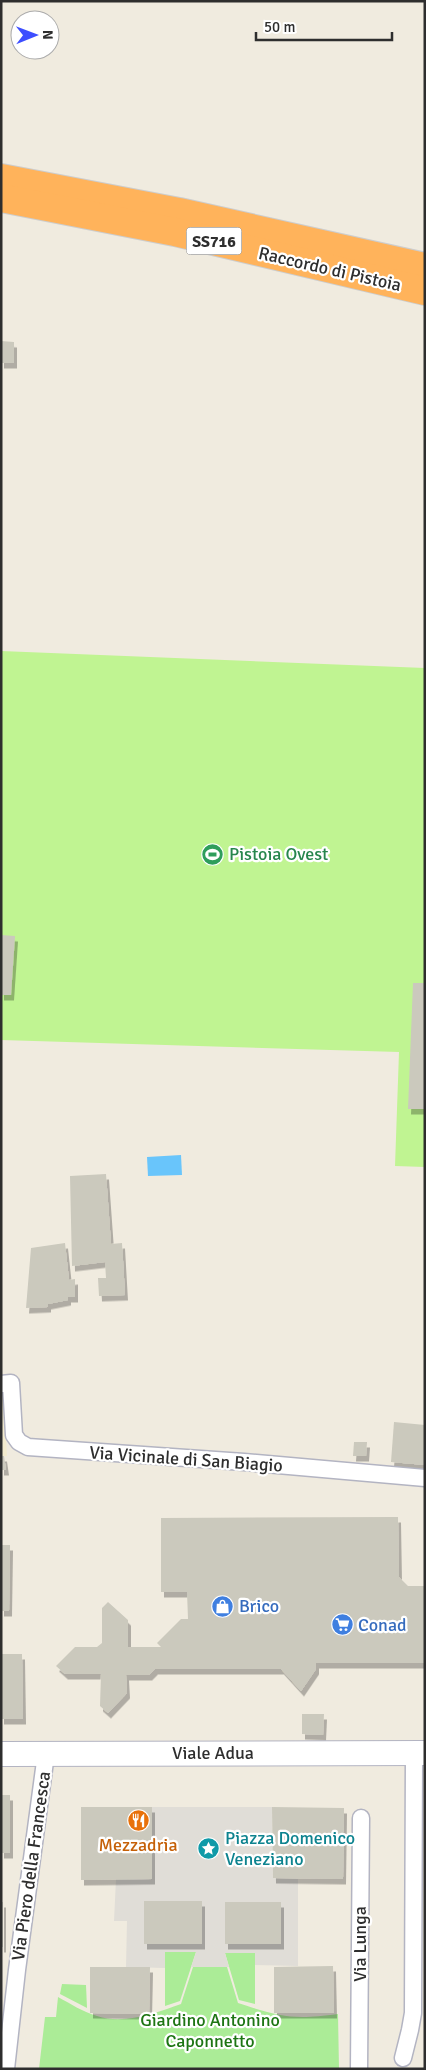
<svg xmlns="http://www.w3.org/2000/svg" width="426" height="2070" font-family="Signika,sans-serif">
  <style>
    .education { fill: #f3ebce }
    .green { fill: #abec97 }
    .pitch { fill: #c0f492 }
    .plaza { fill: #e0ddd7; fill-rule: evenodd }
    .water { fill: #69c5fb }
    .building { fill: #cbc9bd; filter: url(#shadow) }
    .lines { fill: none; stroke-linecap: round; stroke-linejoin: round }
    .street-casing { stroke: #b3b4c2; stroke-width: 19 }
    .secondary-casing { stroke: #b3b4c2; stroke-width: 26 }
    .highway-casing { stroke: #cdcdcd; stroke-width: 30 }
    .street { stroke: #fff; stroke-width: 16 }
    .secondary { stroke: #fff; stroke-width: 24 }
    .highway { stroke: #ffb35b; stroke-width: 28 }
    .labels { text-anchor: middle; stroke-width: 4.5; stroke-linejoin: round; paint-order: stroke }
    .shield { fill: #fff; stroke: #6d6d6d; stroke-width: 1 }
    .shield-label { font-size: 16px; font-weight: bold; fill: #2e2e2e }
    .street-label { font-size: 18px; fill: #2e2e2e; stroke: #fff }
    .leisure-label { font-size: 18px; fill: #27864d; stroke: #fff; text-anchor: start }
    .shop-label { font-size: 18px; fill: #366cbe; stroke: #fff; text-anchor: start }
    .culture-label { font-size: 18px; fill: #0d838f; stroke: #fff; text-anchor: start }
    .food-label { font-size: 18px; fill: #c56008; stroke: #fff }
    .park-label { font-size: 18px; fill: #1d7513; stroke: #fff }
  </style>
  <defs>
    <filter id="shadow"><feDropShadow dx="3" dy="5.5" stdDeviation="0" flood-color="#0004"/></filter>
  </defs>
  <rect width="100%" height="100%" fill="#f0ebdf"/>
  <!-- education -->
  <polygon class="education" points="1,1395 4,1402 7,1456 1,1456"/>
  <!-- green -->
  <g class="green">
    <polygon points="165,1952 196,1952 180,2001 165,2006"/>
    <polygon points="225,1953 255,1953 255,2004 239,2000"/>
    <path d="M193,1967H227L238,2003C280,2017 293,2020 338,2014L339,2069H39L45,2017H56L58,1997C71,2004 83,2012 97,2016C124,2025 156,2013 181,2004Z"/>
    <polygon points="62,1984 86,1985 87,2008 60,1994"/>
  </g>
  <!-- pitch -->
  <polygon class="pitch" points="1,651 425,668 425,1167 395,1166 399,1052 1,1040"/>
  <!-- plaza -->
  <path class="plaza" d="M152,1807H272L273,1878L298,1879V1966L255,1965V1953H225L229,1967H191L196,1952H165V1968L126,1967L127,1921H114L116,1879H152ZM144,1901L202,1944H144ZM225,1902H281V1944H225Z"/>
  <!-- water -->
  <polygon class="water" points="181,1155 182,1175 148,1176 147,1157"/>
  <!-- building -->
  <g class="building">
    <polygon points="1,341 14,342 14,363 1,363"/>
    <polygon points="1,935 15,936 11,995 1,995"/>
    <polygon points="413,983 425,983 425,1109 408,1109"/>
    <polygon points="106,1174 111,1244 122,1243 125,1295 99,1296 98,1278 106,1278 105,1262 72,1266 70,1176"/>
    <polygon points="65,1243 69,1280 75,1279 75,1297 68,1297 68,1300 48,1304 48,1307 26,1308 31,1248"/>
    <polygon points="394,1422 425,1425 425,1465 391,1462"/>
    <polygon points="354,1442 367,1442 366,1456 353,1456"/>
    <polygon points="1,1456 4,1456 6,1470 1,1470"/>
    <polygon points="398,1517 399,1577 408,1586 425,1586 425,1663 316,1663 316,1669 301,1691 281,1669 155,1669 149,1675 126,1675 127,1693 108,1713 100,1706 101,1674 65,1674 56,1666 75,1647 97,1647 102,1643 102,1608 108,1602 128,1620 128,1647 161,1647 157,1643 181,1619 188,1619 187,1592 161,1592 161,1518"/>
    <polygon points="1,1545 10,1545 9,1611 1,1611"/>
    <polygon points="1,1654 22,1654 23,1719 1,1719"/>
    <polygon points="302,1714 324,1714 323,1735 302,1734"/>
    <rect x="1" y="1795" width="9" height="58"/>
    <polygon points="81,1807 152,1807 152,1879 81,1880"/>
    <polygon points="272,1807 344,1808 343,1879 273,1878"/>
    <rect x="144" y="1901" width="58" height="43"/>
    <rect x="1" y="1902" width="2" height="45"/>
    <rect x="225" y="1902" width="56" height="42"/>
    <polygon points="333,1966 334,2013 274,2013 274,1967"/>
    <polygon points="90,1967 150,1967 149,2014 90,2013"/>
  </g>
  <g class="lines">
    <defs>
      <g id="street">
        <polyline points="1,1384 11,1383 14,1435 19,1442 28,1447 244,1462 425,1478"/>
        <polyline points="403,2058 410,2030 413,2013 414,1753"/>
        <polyline points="6,2069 17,1970 46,1754"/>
        <polyline points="359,2069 361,1818"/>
      </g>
      <polyline id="secondary" points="1,1754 425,1753"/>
      <g id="highway">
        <polyline points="1,178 179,212 425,267"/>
        <polyline points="1,198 175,232 425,291"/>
      </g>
    </defs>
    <!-- street casing -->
    <use href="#street" class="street-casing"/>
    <!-- secondary casing -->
    <use href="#secondary" class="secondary-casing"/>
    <!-- highway casing -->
    <use href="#highway" class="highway-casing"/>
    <!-- street -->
    <use href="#street" class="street"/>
    <!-- secondary -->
    <use href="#secondary" class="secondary"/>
    <!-- highway -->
    <use href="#highway" class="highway"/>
  </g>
  <!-- icons -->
  <defs>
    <symbol id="stadium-disc" viewBox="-11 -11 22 22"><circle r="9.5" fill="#2e9e5b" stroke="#fff"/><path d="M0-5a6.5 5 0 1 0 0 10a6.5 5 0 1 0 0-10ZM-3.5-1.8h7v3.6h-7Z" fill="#fff"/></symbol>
    <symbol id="shop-disc" viewBox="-11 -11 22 22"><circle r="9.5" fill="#3f7fe0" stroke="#fff"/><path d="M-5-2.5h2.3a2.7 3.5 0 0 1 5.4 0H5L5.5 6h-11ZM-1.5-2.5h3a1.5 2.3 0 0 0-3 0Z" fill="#fff"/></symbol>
    <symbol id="supermarket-disc" viewBox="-11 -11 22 22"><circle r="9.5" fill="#3f7fe0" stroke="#fff"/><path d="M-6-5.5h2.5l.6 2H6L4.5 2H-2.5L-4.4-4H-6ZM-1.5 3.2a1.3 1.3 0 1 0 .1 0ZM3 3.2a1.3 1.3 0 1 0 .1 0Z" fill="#fff"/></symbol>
    <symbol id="restaurant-disc" viewBox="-11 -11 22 22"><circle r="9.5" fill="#e8710a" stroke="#fff"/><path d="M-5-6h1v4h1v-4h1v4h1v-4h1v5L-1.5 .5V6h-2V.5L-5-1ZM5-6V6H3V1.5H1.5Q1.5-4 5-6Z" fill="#fff"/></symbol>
    <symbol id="sight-disc" viewBox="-11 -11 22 22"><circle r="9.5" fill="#0f9aa8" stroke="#fff"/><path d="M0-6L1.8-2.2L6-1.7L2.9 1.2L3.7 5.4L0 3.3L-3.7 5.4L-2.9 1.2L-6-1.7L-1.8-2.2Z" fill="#fff"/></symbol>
  </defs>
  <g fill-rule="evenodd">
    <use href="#stadium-disc" x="200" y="842" width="25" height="25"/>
    <use href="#shop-disc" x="210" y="1594" width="25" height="25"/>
    <use href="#supermarket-disc" x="330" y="1612" width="25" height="25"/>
    <use href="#restaurant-disc" x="126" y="1808" width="25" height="25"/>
    <use href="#sight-disc" x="196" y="1836" width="25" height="25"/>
  </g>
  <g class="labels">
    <!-- shield labels -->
    <rect class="shield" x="186.5" y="227.5" width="55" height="27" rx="4"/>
    <g class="shield-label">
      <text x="214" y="247">SS716</text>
    </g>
    <!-- street labels -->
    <g class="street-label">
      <text transform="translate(330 269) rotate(13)" y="6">Raccordo di Pistoia</text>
      <text transform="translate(186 1459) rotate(4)" y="6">Via Vicinale di San Biagio</text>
      <text x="213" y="1759">Viale Adua</text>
      <text transform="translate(31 1866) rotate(-82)" y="6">Via Piero della Francesca</text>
      <text transform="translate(360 1944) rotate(-90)" y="6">Via Lunga</text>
    </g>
    <!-- leisure labels -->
    <g class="leisure-label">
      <text x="229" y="860">Pistoia Ovest</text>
    </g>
    <!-- shop labels -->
    <g class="shop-label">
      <text x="239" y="1612">Brico</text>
      <text x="358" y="1631">Conad</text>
    </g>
    <!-- culture labels -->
    <g class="culture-label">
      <text x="225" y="1844">Piazza Domenico<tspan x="225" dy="21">Veneziano</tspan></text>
    </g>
    <!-- food labels -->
    <g class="food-label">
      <text x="138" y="1851">Mezzadria</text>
    </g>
    <!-- park labels -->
    <g class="park-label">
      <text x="210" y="2026">Giardino Antonino<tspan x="210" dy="21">Caponnetto</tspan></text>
    </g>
  </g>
  <!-- border -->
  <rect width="426" height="2070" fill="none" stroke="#2e2e2e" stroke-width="5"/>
  <!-- north arrow -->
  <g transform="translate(35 35) rotate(89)"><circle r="24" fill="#ffffff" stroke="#ababab"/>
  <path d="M0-4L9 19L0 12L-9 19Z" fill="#3d4eff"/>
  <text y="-8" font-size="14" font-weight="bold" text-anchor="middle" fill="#2e2e2e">N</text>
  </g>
  <!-- scale -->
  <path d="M256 32v8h136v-8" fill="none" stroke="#2e2e2e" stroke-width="2.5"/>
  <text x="264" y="32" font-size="15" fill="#2e2e2e" stroke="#ffffff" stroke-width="4" paint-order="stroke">50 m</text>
</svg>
